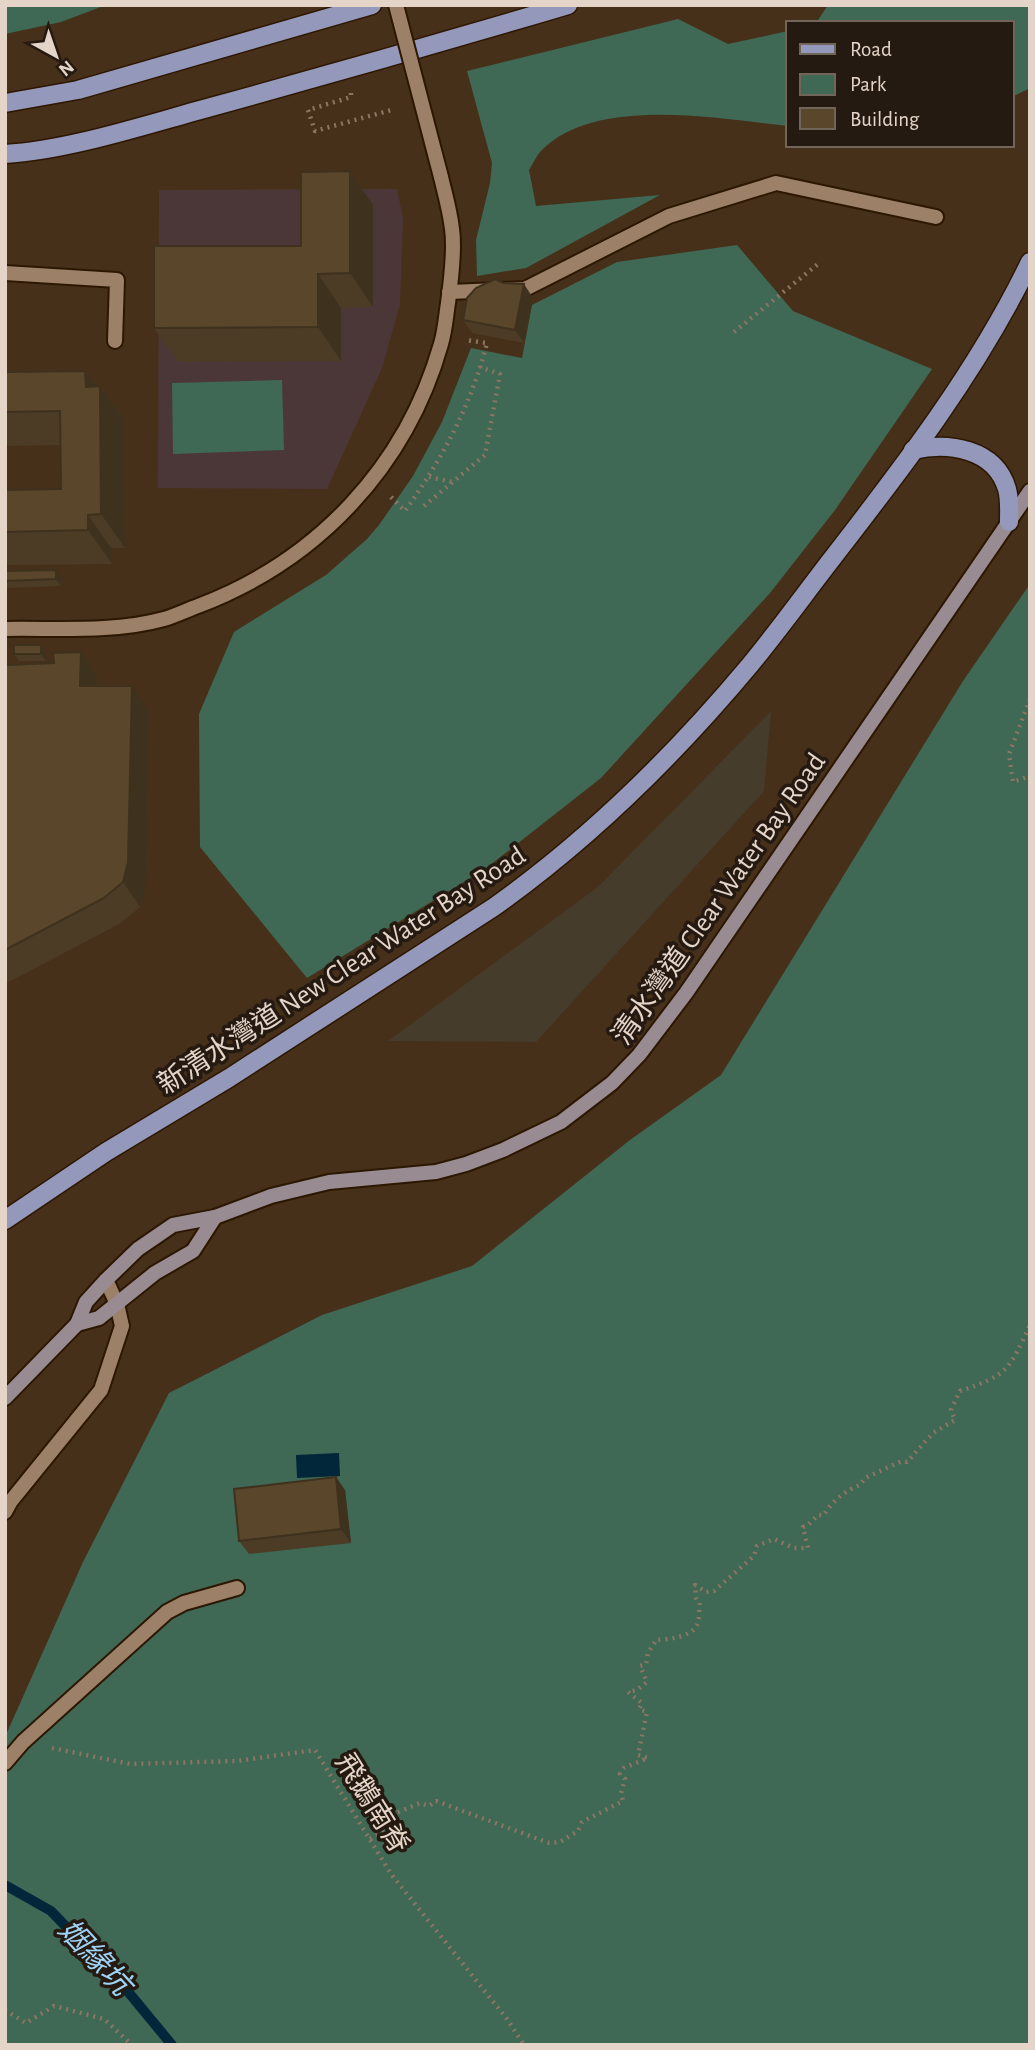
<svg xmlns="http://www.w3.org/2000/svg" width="1035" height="2050" font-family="'Alegreya Sans','Noto Sans TC',sans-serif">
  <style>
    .industrial { fill: #453c2b }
    .education { fill: #4c3738 }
    .green { fill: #3f6855 }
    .water { fill: #03273a }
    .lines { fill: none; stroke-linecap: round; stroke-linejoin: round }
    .stream { stroke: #03273a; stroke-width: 10 }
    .service-casing { stroke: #2c1702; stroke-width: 18 }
    .minor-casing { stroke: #2c1702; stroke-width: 18 }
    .tertiary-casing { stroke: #2c1702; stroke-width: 18 }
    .secondary-casing { stroke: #2c1702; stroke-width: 18 }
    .primary-casing { stroke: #2c1702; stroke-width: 21 }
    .path { stroke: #897663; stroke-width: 4.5; stroke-dasharray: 2 5; stroke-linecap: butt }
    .service { stroke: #9c8068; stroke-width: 14 }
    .minor { stroke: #9c8068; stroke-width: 14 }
    .tertiary { stroke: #9c8068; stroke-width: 14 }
    .secondary { stroke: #988c92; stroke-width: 14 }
    .primary { stroke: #9498bb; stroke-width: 18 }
    .tertiary-bridge-casing { stroke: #2c1702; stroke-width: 18; stroke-linecap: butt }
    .tertiary-bridge { stroke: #9c8068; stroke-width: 14 }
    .wall { fill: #4d3c25; fill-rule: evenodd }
    .shaded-wall { fill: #3e311e }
    .building { fill: #59462b; stroke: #3e311e; stroke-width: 2 }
    .labels { text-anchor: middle; stroke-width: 7; stroke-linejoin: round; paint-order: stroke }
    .street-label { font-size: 28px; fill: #e4d5c8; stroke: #251a11 }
    .water-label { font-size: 30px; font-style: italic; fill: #9fd3f4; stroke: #251a11 }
  </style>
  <rect width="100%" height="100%" fill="#47301a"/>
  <!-- industrial -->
  <polygon class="industrial" points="771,711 764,791 536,1042 388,1041 598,887"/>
  <!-- education -->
  <polygon class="education" points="397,189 403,218 400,304 382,368 327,489 158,488 159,190"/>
  <!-- green -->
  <g class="green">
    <polygon points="5,5 106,5 61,22 5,34"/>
    <polygon points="828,5 1030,5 1030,88 1012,97 1012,23 816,23"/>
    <path d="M678,19L728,44L788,31V126C718,119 596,95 541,151C536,156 533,164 529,170L536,206L660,195L526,268L477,276L476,240L490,183L492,163L467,71Z"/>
    <polygon points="737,245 793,311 932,369 835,510 770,593 601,778 485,869 307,978 200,847 199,714 234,632 326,575 367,539 379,525 413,476 442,422 471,348 522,358 532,305 617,262"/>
    <polygon points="282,380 284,450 173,454 172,383"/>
    <polygon points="1030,584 1030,2045 5,2045 5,1737 83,1562 169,1393 322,1315 472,1266 630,1140 721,1075 963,681"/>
  </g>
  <!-- water -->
  <polygon class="water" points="339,1453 340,1476 297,1478 296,1455"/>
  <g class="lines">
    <!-- stream -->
    <polyline class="stream" points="5,1885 51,1911 125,1988 172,2045"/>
    <defs>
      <g id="service">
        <polyline points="5,273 117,280 115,341"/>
        <polyline points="449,292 525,289 669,216 776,183 936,217"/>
      </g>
      <g id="minor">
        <polyline points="5,1512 11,1501 101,1390 122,1326 117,1304 106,1280"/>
        <polyline points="5,1763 23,1742 167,1612 184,1603 237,1588"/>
      </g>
      <path id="tertiary" d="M5,629C57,628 113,633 164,619C175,616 187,610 198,606C317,561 406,467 441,344C445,331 446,316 448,303C451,281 455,249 452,229C450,211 445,194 441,177"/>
      <g id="secondary">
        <polyline points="77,1324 99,1318 155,1273 193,1251 215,1217"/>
        <polyline points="5,1398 77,1324 86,1302 106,1280 138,1249 173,1225 215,1217 271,1196 329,1182 436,1172 466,1164 503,1150 561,1122 612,1083 639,1055 686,993 1030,491"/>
      </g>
      <g id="primary">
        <polyline points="5,103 78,90 372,5"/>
        <path d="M5,154C70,150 148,124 211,107C331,74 450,40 568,5"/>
        <path d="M913,450C948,442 995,448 1007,489C1010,500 1009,510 1009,522"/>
        <path d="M5,1220L106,1152L229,1078L494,907C591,838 674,756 750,665C778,631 804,595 831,560C904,466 978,370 1030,262"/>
      </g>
    </defs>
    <!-- service casing -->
    <use href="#service" class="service-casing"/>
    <!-- minor casing -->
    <use href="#minor" class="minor-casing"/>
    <!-- tertiary casing -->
    <use href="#tertiary" class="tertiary-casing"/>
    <!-- secondary casing -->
    <use href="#secondary" class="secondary-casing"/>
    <!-- primary casing -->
    <use href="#primary" class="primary-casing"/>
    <!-- path -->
    <g class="path">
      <polyline points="351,93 351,97 308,110 315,131 395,109"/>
      <polyline points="734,332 818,264"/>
      <polyline points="429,477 452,482"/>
      <path d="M391,497L405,511C442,459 471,406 487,343L466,340"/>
      <polyline points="424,506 485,455 500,374 480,367"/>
      <polyline points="1030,699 1009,754 1013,782 1030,776"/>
      <polyline points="52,1748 130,1764 237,1761 315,1750 391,1874 507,2019 524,2045"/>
      <path d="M370,1839L392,1826L394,1814L420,1803L429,1806L436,1801L549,1843L560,1842L578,1831L582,1822L623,1801L621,1793L625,1779L620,1774L624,1768L648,1758L638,1755L647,1712L639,1709L642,1703L628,1692L637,1690L647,1682L640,1666L646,1664L648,1653L656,1640C668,1639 690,1638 697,1625C700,1619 699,1610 700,1603L696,1598L695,1585L706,1592L714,1591L754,1556L757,1546L774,1539L794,1548H808L803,1527L807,1526L818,1515H824C831,1502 846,1490 860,1485L865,1478L902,1461L907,1462L933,1433L955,1420L951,1410L960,1391C1008,1375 1009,1370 1030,1325"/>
      <polyline points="5,2010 26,2023 54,2006 104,2019 132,2045"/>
    </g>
    <!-- service -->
    <use href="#service" class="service"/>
    <!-- minor -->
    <use href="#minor" class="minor"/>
    <!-- tertiary -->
    <use href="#tertiary" class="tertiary"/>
    <!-- secondary -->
    <use href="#secondary" class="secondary"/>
    <!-- primary -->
    <use href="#primary" class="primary"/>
    <defs>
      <polyline id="tertiary-bridge" points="396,5 441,177"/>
    </defs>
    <!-- tertiary-bridge casing -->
    <use href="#tertiary-bridge" class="tertiary-bridge-casing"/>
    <!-- tertiary-bridge -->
    <use href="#tertiary-bridge" class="tertiary-bridge"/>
  </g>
  <!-- wall -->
  <g class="wall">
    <polygon points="350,171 373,205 373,307 341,308 341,361 178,362 154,328 301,246"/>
    <polygon points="533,298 524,343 472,333 463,320"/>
    <path d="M85,371L96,387L100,386L124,420L125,548H111L112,564L5,565V372ZM61,445V489L8,490V446Z"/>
    <polygon points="56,570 61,577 61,586 5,588 5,571"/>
    <polygon points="46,651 46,661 19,661 14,654"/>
    <polygon points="5,665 98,677 98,686 149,711 146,887 140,907 121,923 5,984"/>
    <polygon points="345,1490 351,1543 249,1554 239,1541"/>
  </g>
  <!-- shaded-wall -->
  <g class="shaded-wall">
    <polygon points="350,171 373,205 373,307 350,273"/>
    <polygon points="318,274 341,308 341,361 318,327"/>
    <polygon points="524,284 533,298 524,343 515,330"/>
    <polygon points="85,371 101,393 100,386 124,420 125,548 101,514 86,387"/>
    <polygon points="5,442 8,446 8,524 5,520"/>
    <polygon points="88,515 111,548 112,564 88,530"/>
    <polygon points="56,570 61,577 61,586 56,579"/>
    <polygon points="41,645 46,651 46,661 41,654"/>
    <polygon points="81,652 98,677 97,711 80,686"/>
    <polygon points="132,686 149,711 146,887 140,907 123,882"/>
    <polygon points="336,1477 345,1490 351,1543 341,1529"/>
  </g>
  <!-- building -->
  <g class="building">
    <polygon points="350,171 350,273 318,274 318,327 154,328 154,246 301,246 301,172"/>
    <polygon points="495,279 503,283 524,284 515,330 463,320 467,298 476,288"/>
    <polygon points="85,371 86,387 100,386 101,514 88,515 88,530 5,532 5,490 61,489 60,411 5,412 5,372"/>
    <polygon points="56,570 56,579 5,581 5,571"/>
    <rect x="14" y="645" width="27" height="9"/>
    <polygon points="81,652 80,686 132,686 128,862 123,882 104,898 5,950 5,665 54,663 53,653"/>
    <polygon points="336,1477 341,1529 239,1541 234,1489"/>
  </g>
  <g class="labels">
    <!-- street labels -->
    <g class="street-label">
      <text transform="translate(718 898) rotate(-55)" y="10">清水灣道 Clear Water Bay Road</text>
      <text transform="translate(341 969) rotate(-33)" y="10">新清水灣道 New Clear Water Bay Road</text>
      <text transform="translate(373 1803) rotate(58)" y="10">飛鵝南脊</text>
    </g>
    <!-- water labels -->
    <g class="water-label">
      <text transform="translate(95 1957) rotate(47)" y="10">姻緣坑</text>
    </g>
  </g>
  <!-- border -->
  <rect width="1035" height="2050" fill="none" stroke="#e4d5c8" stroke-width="14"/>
  <!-- legend -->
  <rect x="786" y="21" width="228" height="126" fill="#251a11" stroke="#71655a" stroke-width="2"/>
  <rect x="800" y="44" width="35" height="10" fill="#9498bb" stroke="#71655a" stroke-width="2"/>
  <text x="850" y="56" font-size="21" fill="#e4d5c8">Road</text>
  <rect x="800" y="74" width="35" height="21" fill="#3f6855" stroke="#71655a" stroke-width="2"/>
  <text x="850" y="91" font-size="21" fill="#e4d5c8">Park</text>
  <rect x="800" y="108" width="35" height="21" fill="#59462b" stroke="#71655a" stroke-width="2"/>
  <text x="850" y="126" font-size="21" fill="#e4d5c8">Building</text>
  <!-- north arrow -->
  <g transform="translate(56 56) rotate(140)" stroke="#251a11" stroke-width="5" paint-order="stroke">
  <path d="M0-5L12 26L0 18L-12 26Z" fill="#e4d5c8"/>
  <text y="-10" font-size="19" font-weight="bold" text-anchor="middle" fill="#e4d5c8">N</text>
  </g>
</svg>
